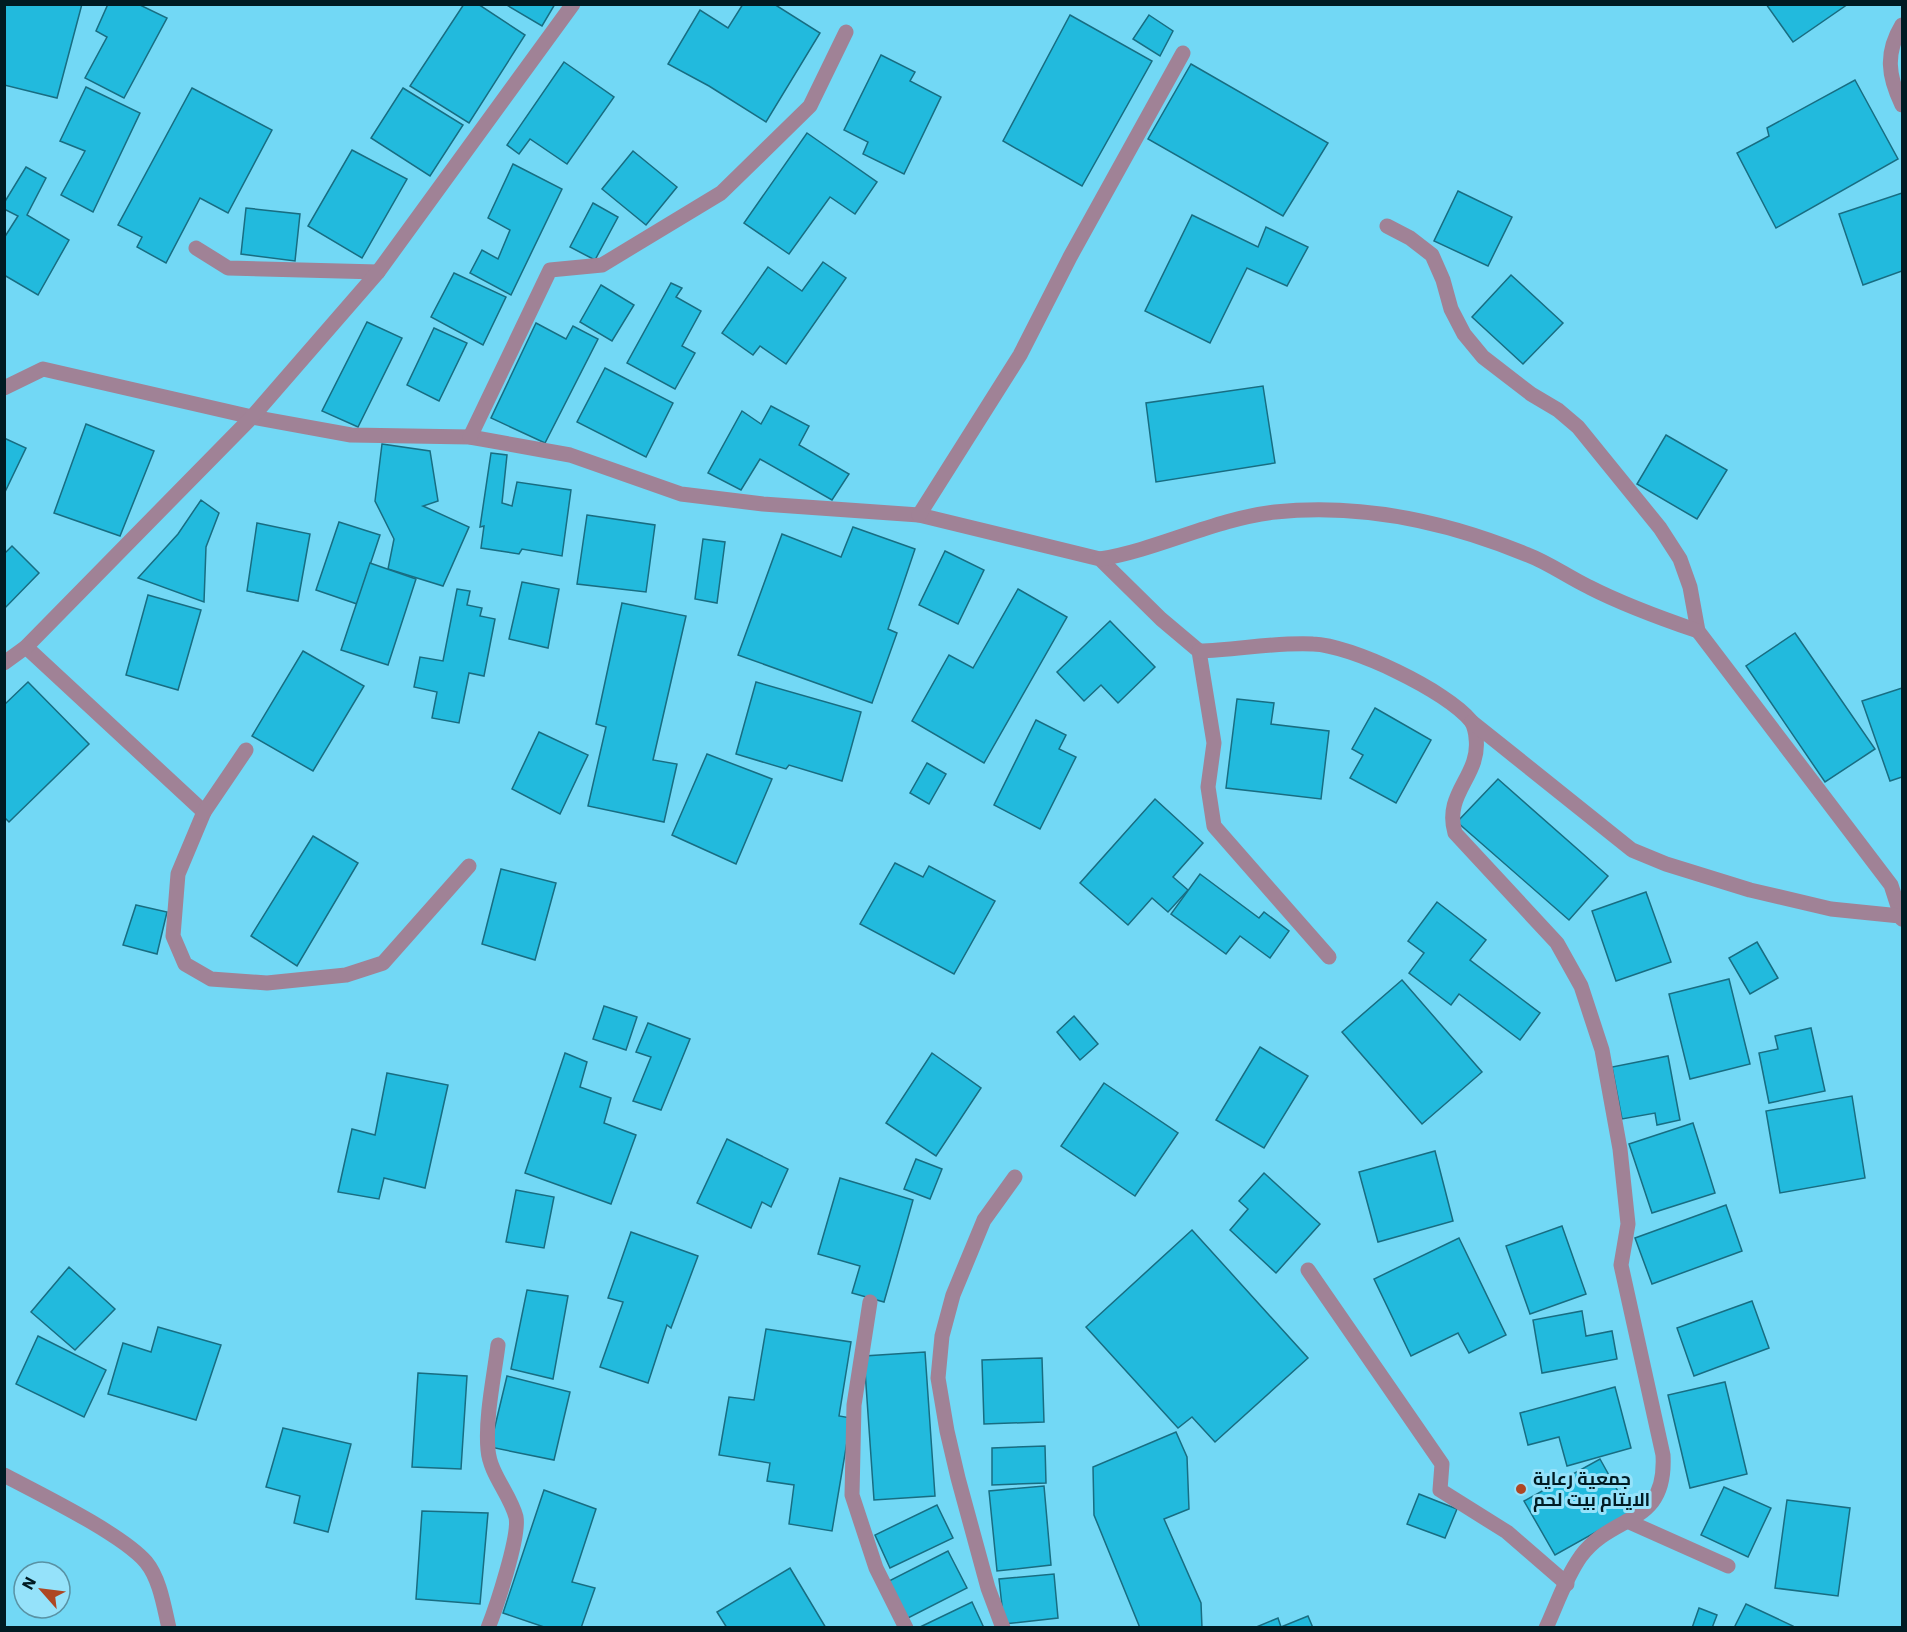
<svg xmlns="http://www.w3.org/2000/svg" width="1907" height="1632" font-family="'IBM Plex Sans',Cairo,sans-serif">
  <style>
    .building { fill: #22badd; stroke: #186d82; stroke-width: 1.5 }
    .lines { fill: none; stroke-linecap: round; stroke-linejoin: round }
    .minor { stroke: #a08296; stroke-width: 15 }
    .poi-dot { fill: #ae4723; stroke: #95e2fa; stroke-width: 2 }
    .labels { text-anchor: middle; stroke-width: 6; stroke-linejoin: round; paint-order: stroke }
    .poi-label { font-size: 18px; font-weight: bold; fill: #001b23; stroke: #95e2fa; text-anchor: start }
  </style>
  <rect width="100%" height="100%" fill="#72d8f5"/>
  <!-- building -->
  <g class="building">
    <polygon points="4,4 82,4 57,98 4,85"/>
    <polygon points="108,4 138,4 167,18 124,98 85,78 107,37 96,31"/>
    <polygon points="464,4 478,4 525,35 469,123 410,86"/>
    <polygon points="505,4 555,4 542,26"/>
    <polygon points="743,4 774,4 820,33 766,122 709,86 668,64 700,10 728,28"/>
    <polygon points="1766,4 1848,4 1793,42"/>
    <polygon points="1070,15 1152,61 1082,186 1003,141"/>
    <polygon points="1149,15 1173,31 1160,56 1133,39"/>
    <polygon points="881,55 915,72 910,81 941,97 904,174 863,154 868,142 844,130"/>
    <polygon points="564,62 614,97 567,164 530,139 519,154 507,145"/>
    <polygon points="1191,64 1328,143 1283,216 1148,139"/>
    <polygon points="1855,80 1898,159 1776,228 1737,153 1769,136 1767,128"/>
    <polygon points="86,87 140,113 93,212 61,195 85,151 60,141"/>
    <polygon points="192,88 272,130 228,213 200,198 166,263 137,247 142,237 118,225"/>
    <polygon points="403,88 463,125 430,176 371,138"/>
    <polygon points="807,133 877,182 855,214 830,197 789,254 744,223"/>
    <polygon points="352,150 407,179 362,258 308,226"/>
    <polygon points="633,151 677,187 646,225 602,189"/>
    <polygon points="513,164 562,189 511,295 470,273 482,250 498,259 510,230 488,218"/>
    <polygon points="26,167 46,178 27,215 69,240 38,295 4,275 4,238 18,216 4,209 4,203"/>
    <polygon points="1458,191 1512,217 1488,266 1434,241"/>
    <polygon points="1902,193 1902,271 1863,285 1839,214"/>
    <polygon points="593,203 618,217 595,260 570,247"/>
    <polygon points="246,208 300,214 295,261 241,254"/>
    <polygon points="1192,215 1258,247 1266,227 1308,247 1287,286 1247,268 1210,343 1145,311"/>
    <polygon points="823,262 846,278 786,364 760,346 753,355 722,333 768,267 802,291"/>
    <polygon points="454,273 506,297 483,345 431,317"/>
    <polygon points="1511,275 1563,323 1523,364 1472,317"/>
    <polygon points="671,283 682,288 676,297 701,311 682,346 695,353 675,389 627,363"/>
    <polygon points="601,285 634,305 612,341 580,322"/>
    <polygon points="367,322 402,338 358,427 322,411"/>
    <polygon points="536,323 566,339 573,326 598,339 545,443 491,418"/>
    <polygon points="434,328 467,343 439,401 407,385"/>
    <polygon points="605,368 673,403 646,457 577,422"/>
    <polygon points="1263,386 1275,463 1156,482 1146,403"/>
    <polygon points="771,406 809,426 799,445 849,474 832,500 760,459 741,490 708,473 742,411 761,424"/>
    <polygon points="86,424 154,451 120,536 54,513"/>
    <polygon points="1666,435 1727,470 1697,519 1637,484"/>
    <polygon points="4,438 26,448 4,494"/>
    <polygon points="382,444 430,451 438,501 423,506 469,527 443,586 388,569 394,539 375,501"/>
    <polygon points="491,453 507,455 502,503 512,506 517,482 571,490 562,556 522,549 519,554 481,548 484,526 480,527"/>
    <polygon points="201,500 219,513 206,547 204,602 138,578 178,534"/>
    <polygon points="587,515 655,525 646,592 577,584"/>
    <polygon points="339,522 380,535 357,604 316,590"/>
    <polygon points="257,523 310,534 298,601 247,591"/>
    <polygon points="853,527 915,549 888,629 897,633 872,703 738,655 782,534 841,557"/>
    <polygon points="703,539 725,542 717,603 695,599"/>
    <polygon points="12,546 39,573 4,609 4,554"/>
    <polygon points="945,551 984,570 958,624 919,605"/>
    <polygon points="370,563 416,579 388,665 341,650"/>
    <polygon points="522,582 559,589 548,648 509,639"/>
    <polygon points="457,589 470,591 467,605 482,608 480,616 495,619 484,676 469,673 459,723 432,718 437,692 414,687 420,657 443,661"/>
    <polygon points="1018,589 1067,617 984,763 912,721 949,655 973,668"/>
    <polygon points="148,595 201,610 178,690 126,675"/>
    <polygon points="622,603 686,616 653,760 677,764 664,822 588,806 606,727 596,724"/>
    <polygon points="1110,621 1155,667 1118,703 1101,685 1084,701 1057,672"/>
    <polygon points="1795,633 1875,749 1825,782 1746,666"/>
    <polygon points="303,651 364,686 313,771 252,736"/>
    <polygon points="28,682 89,744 9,822 4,817 4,705"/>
    <polygon points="756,682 861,712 842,781 789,765 786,769 736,754"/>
    <polygon points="1902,688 1902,777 1890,781 1862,701"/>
    <polygon points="1237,699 1274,703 1271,724 1329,731 1321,799 1226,788"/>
    <polygon points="1375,708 1431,740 1396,803 1350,778 1363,755 1352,749"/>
    <polygon points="1036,720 1066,735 1059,749 1076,757 1040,829 994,805"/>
    <polygon points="539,732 588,755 560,814 512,789"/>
    <polygon points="707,754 772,779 736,864 672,835"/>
    <polygon points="927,763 946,774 929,804 910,793"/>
    <polygon points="1498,779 1608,876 1569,920 1457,822"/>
    <polygon points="1155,799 1203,843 1173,877 1188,890 1168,912 1152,898 1128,925 1080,883"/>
    <polygon points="313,836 358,863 297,966 251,936"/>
    <polygon points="895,863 923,877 929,866 995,901 954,974 860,924"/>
    <polygon points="501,869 556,883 535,960 482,944"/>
    <polygon points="1200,874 1259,918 1264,912 1289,931 1270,958 1240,936 1226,954 1171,914"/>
    <polygon points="1646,892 1671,962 1616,981 1592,911"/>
    <polygon points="1437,902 1486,940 1470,960 1540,1013 1520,1040 1459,994 1451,1005 1409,973 1424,953 1408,941"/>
    <polygon points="136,905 167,912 157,954 123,945"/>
    <polygon points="1757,942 1778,978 1750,994 1729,958"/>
    <polygon points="1729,979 1750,1064 1690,1079 1669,994"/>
    <polygon points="1402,980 1482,1072 1422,1124 1342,1032"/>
    <polygon points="604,1006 637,1017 626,1050 593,1039"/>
    <polygon points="1074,1016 1098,1044 1080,1060 1057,1032"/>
    <polygon points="648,1023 690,1039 661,1110 633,1101 651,1057 636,1052"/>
    <polygon points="1811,1028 1825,1091 1769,1103 1759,1053 1778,1049 1775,1036"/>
    <polygon points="1260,1047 1308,1076 1264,1148 1216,1120"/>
    <polygon points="565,1053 587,1062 580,1087 611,1098 604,1123 636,1135 611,1204 525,1173"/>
    <polygon points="932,1053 981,1088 936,1156 886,1123"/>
    <polygon points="1668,1056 1680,1120 1657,1125 1655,1113 1622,1119 1612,1067"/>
    <polygon points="387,1073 448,1085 425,1188 384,1178 379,1199 338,1192 352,1129 375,1135"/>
    <polygon points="1104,1083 1178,1133 1135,1196 1061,1146"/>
    <polygon points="1852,1096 1865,1178 1780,1193 1766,1111"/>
    <polygon points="1693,1123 1715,1193 1652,1213 1629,1144"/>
    <polygon points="727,1139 788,1169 771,1207 762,1202 751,1228 697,1203"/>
    <polygon points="1435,1151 1453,1221 1378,1242 1359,1172"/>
    <polygon points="916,1159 942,1169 930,1199 904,1189"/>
    <polygon points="1264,1173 1320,1224 1276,1273 1230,1230 1248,1209 1239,1201"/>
    <polygon points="840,1178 913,1200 884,1302 852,1293 860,1266 818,1254"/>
    <polygon points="516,1190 554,1197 544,1248 506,1242"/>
    <polygon points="1726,1205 1742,1251 1652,1284 1635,1238"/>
    <polygon points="1562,1226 1586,1294 1530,1314 1506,1246"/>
    <polygon points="1192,1230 1308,1358 1215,1442 1192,1417 1178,1428 1086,1327"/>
    <polygon points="631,1232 698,1256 671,1328 667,1325 648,1383 600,1367 623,1302 608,1298"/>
    <polygon points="1459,1238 1506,1335 1469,1353 1458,1333 1411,1356 1374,1279"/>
    <polygon points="69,1267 115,1309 75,1350 31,1312"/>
    <polygon points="527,1290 568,1296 553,1379 511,1369"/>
    <polygon points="1752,1301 1769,1348 1694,1376 1677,1328"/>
    <polygon points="1582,1311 1586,1336 1612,1331 1617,1359 1542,1373 1533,1320"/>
    <polygon points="158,1327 221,1345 196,1420 108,1394 123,1343 151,1352"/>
    <polygon points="766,1329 851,1342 839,1416 851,1418 832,1531 789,1524 794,1485 767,1481 770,1463 719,1455 729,1397 754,1400"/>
    <polygon points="38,1336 106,1370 84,1417 16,1384"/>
    <polygon points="925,1352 935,1496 874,1500 864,1356"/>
    <polygon points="1042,1358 1044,1422 984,1424 982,1360"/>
    <polygon points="418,1373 467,1376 461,1469 412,1467"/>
    <polygon points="507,1376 570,1392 554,1460 490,1447"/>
    <polygon points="1725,1382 1747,1474 1690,1488 1668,1395"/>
    <polygon points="1615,1387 1631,1448 1567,1466 1559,1437 1528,1445 1520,1413"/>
    <polygon points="283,1428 351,1444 328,1532 294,1523 300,1496 266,1487"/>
    <polygon points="1176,1432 1187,1457 1189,1509 1164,1519 1201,1603 1202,1628 1140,1628 1094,1515 1093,1467"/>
    <polygon points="1045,1446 1046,1483 992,1485 992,1448"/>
    <polygon points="1600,1459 1630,1513 1555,1555 1524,1501"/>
    <polygon points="1044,1486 1051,1565 997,1571 989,1491"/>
    <polygon points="1724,1487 1771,1508 1748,1557 1701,1535"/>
    <polygon points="544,1490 596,1509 572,1582 595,1588 581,1628 547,1628 503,1613"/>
    <polygon points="1419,1494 1457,1509 1445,1538 1407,1524"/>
    <polygon points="1787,1500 1850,1508 1838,1596 1775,1588"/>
    <polygon points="937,1505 953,1538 890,1568 875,1535"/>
    <polygon points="422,1511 488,1513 480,1604 416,1599"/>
    <polygon points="948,1551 967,1588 906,1619 887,1582"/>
    <polygon points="790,1568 826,1628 727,1628 717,1612"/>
    <polygon points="1054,1574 1058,1618 1004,1624 999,1579"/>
    <polygon points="972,1602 984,1628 918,1628"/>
    <polygon points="1746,1604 1793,1626 1792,1628 1734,1628"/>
    <polygon points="1699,1608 1717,1615 1712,1628 1692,1628"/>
    <polygon points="1308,1616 1313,1628 1254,1628 1278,1618 1281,1627"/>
  </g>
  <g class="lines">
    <!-- minor -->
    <g class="minor">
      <path d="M1902,25C1885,53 1888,76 1902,105"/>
      <polyline points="1387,226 1410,238 1432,255 1443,280 1451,309 1464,334 1483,357 1531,394 1558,410 1578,427 1660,528 1680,559 1690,587 1698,631 1891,885 1902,919"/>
      <polyline points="196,248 228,268 378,272"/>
      <polyline points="4,388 43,369 252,417 351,435 470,437 570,455 681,494 763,504 919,515 1100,559 1161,619 1199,651 1214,743 1208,787 1214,826 1329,957"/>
      <polyline points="470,437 550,270 602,265 721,193 810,106 846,32"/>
      <polyline points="919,515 1020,355 1070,257 1183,53"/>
      <path d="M1100,559C1160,549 1214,519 1275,512C1362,503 1448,522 1528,555C1549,563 1568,577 1589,587C1624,605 1660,618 1698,631"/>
      <polyline points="26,647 204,812 178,874 173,936 185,964 211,979 267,983 346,975 383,963 469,866"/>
      <path d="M1199,651C1237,650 1275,642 1313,644C1351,645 1447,691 1471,721C1474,725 1476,734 1476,738C1481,776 1443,793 1455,833L1557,943L1581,986L1602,1050L1620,1149L1628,1224L1621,1265L1663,1455C1667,1527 1614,1512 1581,1556C1566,1577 1557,1604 1546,1628"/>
      <polyline points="4,663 26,647 252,417 378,272 573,4"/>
      <polyline points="1472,722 1632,850 1666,864 1750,890 1831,909 1900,916"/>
      <polyline points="204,812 246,750"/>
      <polyline points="1308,1270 1442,1464 1440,1490 1507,1532 1567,1584"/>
      <polyline points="870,1302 854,1405 852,1495 876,1568 906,1628"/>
      <path d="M4,1475C40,1494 122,1534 146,1562C160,1579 164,1607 169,1628"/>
      <polyline points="1627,1521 1728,1566"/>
      <path d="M488,1628C496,1608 520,1536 516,1517C510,1494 490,1474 488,1450C485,1418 494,1377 498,1345"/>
      <polyline points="1003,1628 988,1588 958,1478 947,1431 938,1378 942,1336 953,1295 984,1220 1015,1177"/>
    </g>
  </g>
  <!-- markers -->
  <circle class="poi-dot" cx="1521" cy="1489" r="6"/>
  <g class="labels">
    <!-- poi labels -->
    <g class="poi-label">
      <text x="1533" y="1485">جمعية رعاية<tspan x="1533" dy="21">الايتام بيت لحم</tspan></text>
    </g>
  </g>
  <!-- border -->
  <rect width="1907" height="1632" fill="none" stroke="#001b23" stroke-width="12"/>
  <!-- north arrow -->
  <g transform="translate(42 1590) rotate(298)"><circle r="28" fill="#95e2fa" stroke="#5992a4" stroke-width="1.5"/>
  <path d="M0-4.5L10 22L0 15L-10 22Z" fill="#ae4723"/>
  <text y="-9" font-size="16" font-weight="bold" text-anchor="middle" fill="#001b23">N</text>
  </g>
</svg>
